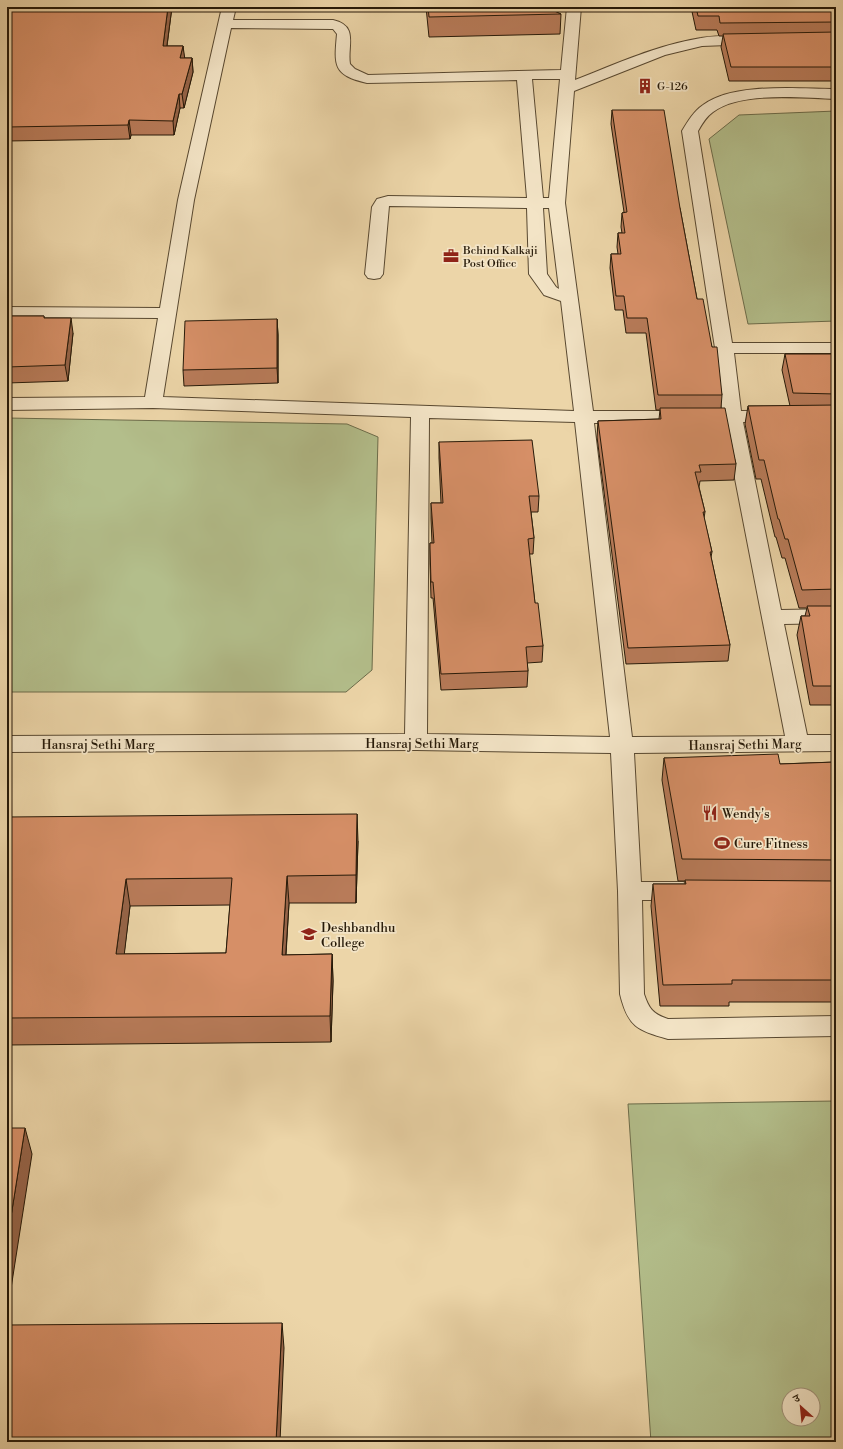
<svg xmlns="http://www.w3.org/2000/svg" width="843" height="1449" font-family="'Libre Bodoni','Noto Serif Devanagari',serif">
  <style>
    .green { fill: #b3be8b; stroke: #6c6c4a; fill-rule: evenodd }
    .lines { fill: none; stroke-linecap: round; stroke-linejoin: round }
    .minor-casing { stroke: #584830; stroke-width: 2 }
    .minor { fill: #f3e4c6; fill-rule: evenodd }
    .wall { fill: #b87b59; stroke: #261908; fill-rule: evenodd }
    .shaded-wall { fill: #966448; stroke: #261908 }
    .building { fill: #d68f67; stroke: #261908; fill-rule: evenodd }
    .labels { text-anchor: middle; stroke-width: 3.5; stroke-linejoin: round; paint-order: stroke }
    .far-poi-label { font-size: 11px; fill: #261908; stroke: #f3e4c6; text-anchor: start }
    .street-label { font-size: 13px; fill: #261908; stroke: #f3e4c6 }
    .poi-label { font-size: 13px; fill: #261908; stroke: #f3e4c6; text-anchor: start }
  </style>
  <rect width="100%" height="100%" fill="#ecd5a8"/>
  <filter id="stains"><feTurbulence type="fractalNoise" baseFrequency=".005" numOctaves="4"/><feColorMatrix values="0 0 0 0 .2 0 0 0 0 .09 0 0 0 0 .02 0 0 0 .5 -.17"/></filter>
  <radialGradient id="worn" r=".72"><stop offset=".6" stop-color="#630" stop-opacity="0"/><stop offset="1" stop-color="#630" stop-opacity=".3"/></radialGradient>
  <!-- green -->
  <g class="green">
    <polygon points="836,111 836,321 748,324 709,139 739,115"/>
    <polygon points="7,418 347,424 378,437 372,670 346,692 7,692"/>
    <path d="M836,1101V1442H651L628,1104ZM789,1395H813V1419H789Z"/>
  </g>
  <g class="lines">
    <defs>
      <path id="minor" d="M222,7H236L233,20H333C359,26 347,45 350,64L355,69L368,75L561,70L567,7H581L575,80C616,64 657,45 701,38C717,35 736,36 753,36L758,37L760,40L758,43L753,44L702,46L665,55L574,91L565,203L593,411H722L715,348L682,131C688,121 694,111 703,105C734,82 799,89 836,89V99C803,98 740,91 713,112C706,117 702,124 698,131L732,343H836V353H734L741,411L836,410V422H743L781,610L836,609V623L784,624L807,735H836V751L634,753L641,882H683L691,885L695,891L691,897L683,900H642L644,994C649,1009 653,1014 668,1019L836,1016V1036L668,1039C637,1030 628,1027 620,994L618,891L611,753L416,750L7,752V736L405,734L411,417L153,408L7,410V398L145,397L158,318L7,317V307L160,308L178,200ZM231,28L333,29L337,34C334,66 333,75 367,83L517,80L527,198L388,196L377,199L372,207L365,274L368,278L374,279L380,278L383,274L389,206L527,208L529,274L544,295L561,301L574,411L163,397L194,200ZM532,79H560L549,198H543ZM543,208H549L559,289L556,287L547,274ZM429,418L575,422L610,737L427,734ZM724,422L785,736L632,737L594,423Z"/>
    </defs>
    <!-- minor casing -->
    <use href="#minor" class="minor-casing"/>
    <!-- minor -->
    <use href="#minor" class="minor"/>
  </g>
  <!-- wall -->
  <g class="wall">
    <polygon points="7,7 172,7 167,46 183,46 184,58 192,58 193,72 184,108 180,108 174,135 131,135 130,139 7,141"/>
    <polygon points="426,7 545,7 561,14 560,34 429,37"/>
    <polygon points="691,7 836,7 836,81 729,81 721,47 723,36 719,36 717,30 696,30"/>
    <polygon points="612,110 680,208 697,299 712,347 722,395 721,408 736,464 734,480 700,481 699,487 705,512 704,518 712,552 711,557 730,645 728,661 626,664 597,437 598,421 659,419 660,410 656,410 646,333 626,333 623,310 615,310 610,268 611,254 618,254 617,247 618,233 622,233 621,227 622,213 624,212 611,124"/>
    <polygon points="7,316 44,316 44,318 73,333 68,381 7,383"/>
    <polygon points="277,319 278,335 278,383 184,386 183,370"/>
    <polygon points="785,354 836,354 836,705 810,705 797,635 801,616 805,616 807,608 799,608 785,558 782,558 776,537 775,537 761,479 756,479 745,424 748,406 790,406 782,370"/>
    <polygon points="439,442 539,496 538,512 531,512 534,538 533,554 529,554 535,603 543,646 542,662 527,663 528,671 527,687 441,690 433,598 431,598 430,564 430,543 432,543 431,519 431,503 441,503 439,458"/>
    <polygon points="664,758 780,764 836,762 836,1002 729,1002 729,1006 660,1006 651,906 653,884 685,884 685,881 678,881 662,780"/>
    <path d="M7,817L358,841L356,903H289L286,955L332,954L333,981L331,1042L7,1045ZM230,905L226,953L124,954L130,906Z"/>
  </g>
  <!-- shaded-wall -->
  <g class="shaded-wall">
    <polygon points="168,7 172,7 165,60 163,46"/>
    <polygon points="183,46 185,60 180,58"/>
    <polygon points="192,58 193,72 184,108 182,94"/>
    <polygon points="179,94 180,108 174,135 173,121"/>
    <polygon points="129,120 131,135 130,139 128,125"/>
    <polygon points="71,318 73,333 68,381 65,365"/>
    <polygon points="277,319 278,335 278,383 277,368"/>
    <polygon points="357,814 358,841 356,903 356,875"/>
    <polygon points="287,876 289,903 284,982 282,955"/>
    <polygon points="126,879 130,906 121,982 116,954"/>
    <polygon points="332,954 333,981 331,1042 330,1016"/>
    <polygon points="25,1128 32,1154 7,1314 7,1242"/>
    <polygon points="282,1323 284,1348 280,1442 276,1442"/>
  </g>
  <!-- building -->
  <g class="building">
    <polygon points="7,7 168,7 163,46 183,46 180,58 192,58 182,94 179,94 173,121 129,120 128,125 7,127"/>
    <polygon points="428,7 545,7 561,14 429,17"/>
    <polygon points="696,7 836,7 836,22 720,23 719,16 698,16"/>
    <polygon points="836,32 836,67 731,67 723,34"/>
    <polygon points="612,110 664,110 680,208 697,299 703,299 712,347 717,347 722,395 658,395 647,318 627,318 624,296 616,296 611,254 621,254 618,233 625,233 622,213 627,212"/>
    <polygon points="7,316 44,316 44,318 71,318 65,365 7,367"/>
    <polygon points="277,319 277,368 183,370 185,321"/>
    <polygon points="785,354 836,354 836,394 793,393"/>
    <polygon points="836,405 836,589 802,590 788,539 785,539 779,519 778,519 764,460 759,460 748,406"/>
    <polygon points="660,408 725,408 736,464 699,465 701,472 695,472 705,512 703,512 712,552 710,552 730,645 628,648 598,421 661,419"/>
    <polygon points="532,440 539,496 529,496 534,538 528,539 535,603 538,603 543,646 526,647 528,671 441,674 433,582 431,582 430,548 430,543 434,543 431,503 443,503 439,442"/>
    <polygon points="807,606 836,606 836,686 813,686 801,616 810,616"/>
    <polygon points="778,754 780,764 836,762 836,860 682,859 664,758"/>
    <path d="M357,814L356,875L287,876L282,955L332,954L330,1016L7,1018V817ZM232,878L226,953L116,954L126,879Z"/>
    <polygon points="685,880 836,881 836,980 732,980 732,984 663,985 653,884 686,884"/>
    <polygon points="7,1128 25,1128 7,1242"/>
    <polygon points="282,1323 276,1442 7,1442 7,1325"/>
  </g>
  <!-- icons -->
  <defs>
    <symbol id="building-bare" viewBox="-9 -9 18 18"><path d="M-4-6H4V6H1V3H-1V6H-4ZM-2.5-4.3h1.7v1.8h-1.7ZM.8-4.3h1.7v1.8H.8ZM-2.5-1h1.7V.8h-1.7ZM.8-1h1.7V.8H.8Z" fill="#8f2418" stroke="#f3e4c6" stroke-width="2.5" paint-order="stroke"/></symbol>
    <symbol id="office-bare" viewBox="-9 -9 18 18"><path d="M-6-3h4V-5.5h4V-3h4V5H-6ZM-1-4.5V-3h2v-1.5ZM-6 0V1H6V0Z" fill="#8f2418" stroke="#f3e4c6" stroke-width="2.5" paint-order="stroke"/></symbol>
    <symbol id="restaurant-bare" viewBox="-9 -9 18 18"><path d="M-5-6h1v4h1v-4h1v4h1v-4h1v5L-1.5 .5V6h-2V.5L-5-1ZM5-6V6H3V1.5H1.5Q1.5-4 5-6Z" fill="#8f2418" stroke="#f3e4c6" stroke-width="2.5" paint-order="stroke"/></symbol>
    <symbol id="stadium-bare" viewBox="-9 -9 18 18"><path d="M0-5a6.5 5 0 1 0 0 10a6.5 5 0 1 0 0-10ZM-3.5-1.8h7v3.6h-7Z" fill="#8f2418" stroke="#f3e4c6" stroke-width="2.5" paint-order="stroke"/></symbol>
    <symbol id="university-bare" viewBox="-9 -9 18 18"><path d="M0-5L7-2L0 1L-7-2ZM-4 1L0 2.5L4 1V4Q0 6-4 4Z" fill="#8f2418" stroke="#f3e4c6" stroke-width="2.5" paint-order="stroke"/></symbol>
  </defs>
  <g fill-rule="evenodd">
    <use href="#building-bare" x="634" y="75" width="22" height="22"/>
    <use href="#office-bare" x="440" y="245" width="22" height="22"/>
    <use href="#restaurant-bare" x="699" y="802" width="22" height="22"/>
    <use href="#stadium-bare" x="711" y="832" width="22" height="22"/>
    <use href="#university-bare" x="298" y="923" width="22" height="22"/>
  </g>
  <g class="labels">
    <!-- far-poi labels -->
    <g class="far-poi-label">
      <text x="657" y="90">G-126</text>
      <text x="463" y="254">Behind Kalkaji<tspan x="463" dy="13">Post Office</tspan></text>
    </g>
    <!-- street labels -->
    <g class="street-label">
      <text x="422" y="748">Hansraj Sethi Marg</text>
      <text x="98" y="749">Hansraj Sethi Marg</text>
      <text transform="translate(745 744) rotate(-1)" y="5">Hansraj Sethi Marg</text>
    </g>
    <!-- poi labels -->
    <g class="poi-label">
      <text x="722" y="818">Wendy's</text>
      <text x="734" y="848">Cure Fitness</text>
      <text x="321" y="932">Deshbandhu<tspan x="321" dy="15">College</tspan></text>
    </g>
  </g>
  <!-- margin -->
  <rect width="843" height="1449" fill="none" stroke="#ecd5a8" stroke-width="24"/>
  <rect x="8" y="8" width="827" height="1433" fill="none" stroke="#261908" stroke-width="2"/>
  <rect x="12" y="12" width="819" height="1425" fill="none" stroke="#261908"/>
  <!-- north arrow -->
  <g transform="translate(801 1407) rotate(333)"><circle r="19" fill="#f3e4c6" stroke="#a1937a"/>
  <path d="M0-3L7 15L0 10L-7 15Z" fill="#8f2418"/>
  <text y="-6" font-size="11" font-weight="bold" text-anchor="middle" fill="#261908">उ</text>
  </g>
  <rect width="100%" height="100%" filter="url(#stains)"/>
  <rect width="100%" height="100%" fill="url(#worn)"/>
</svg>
